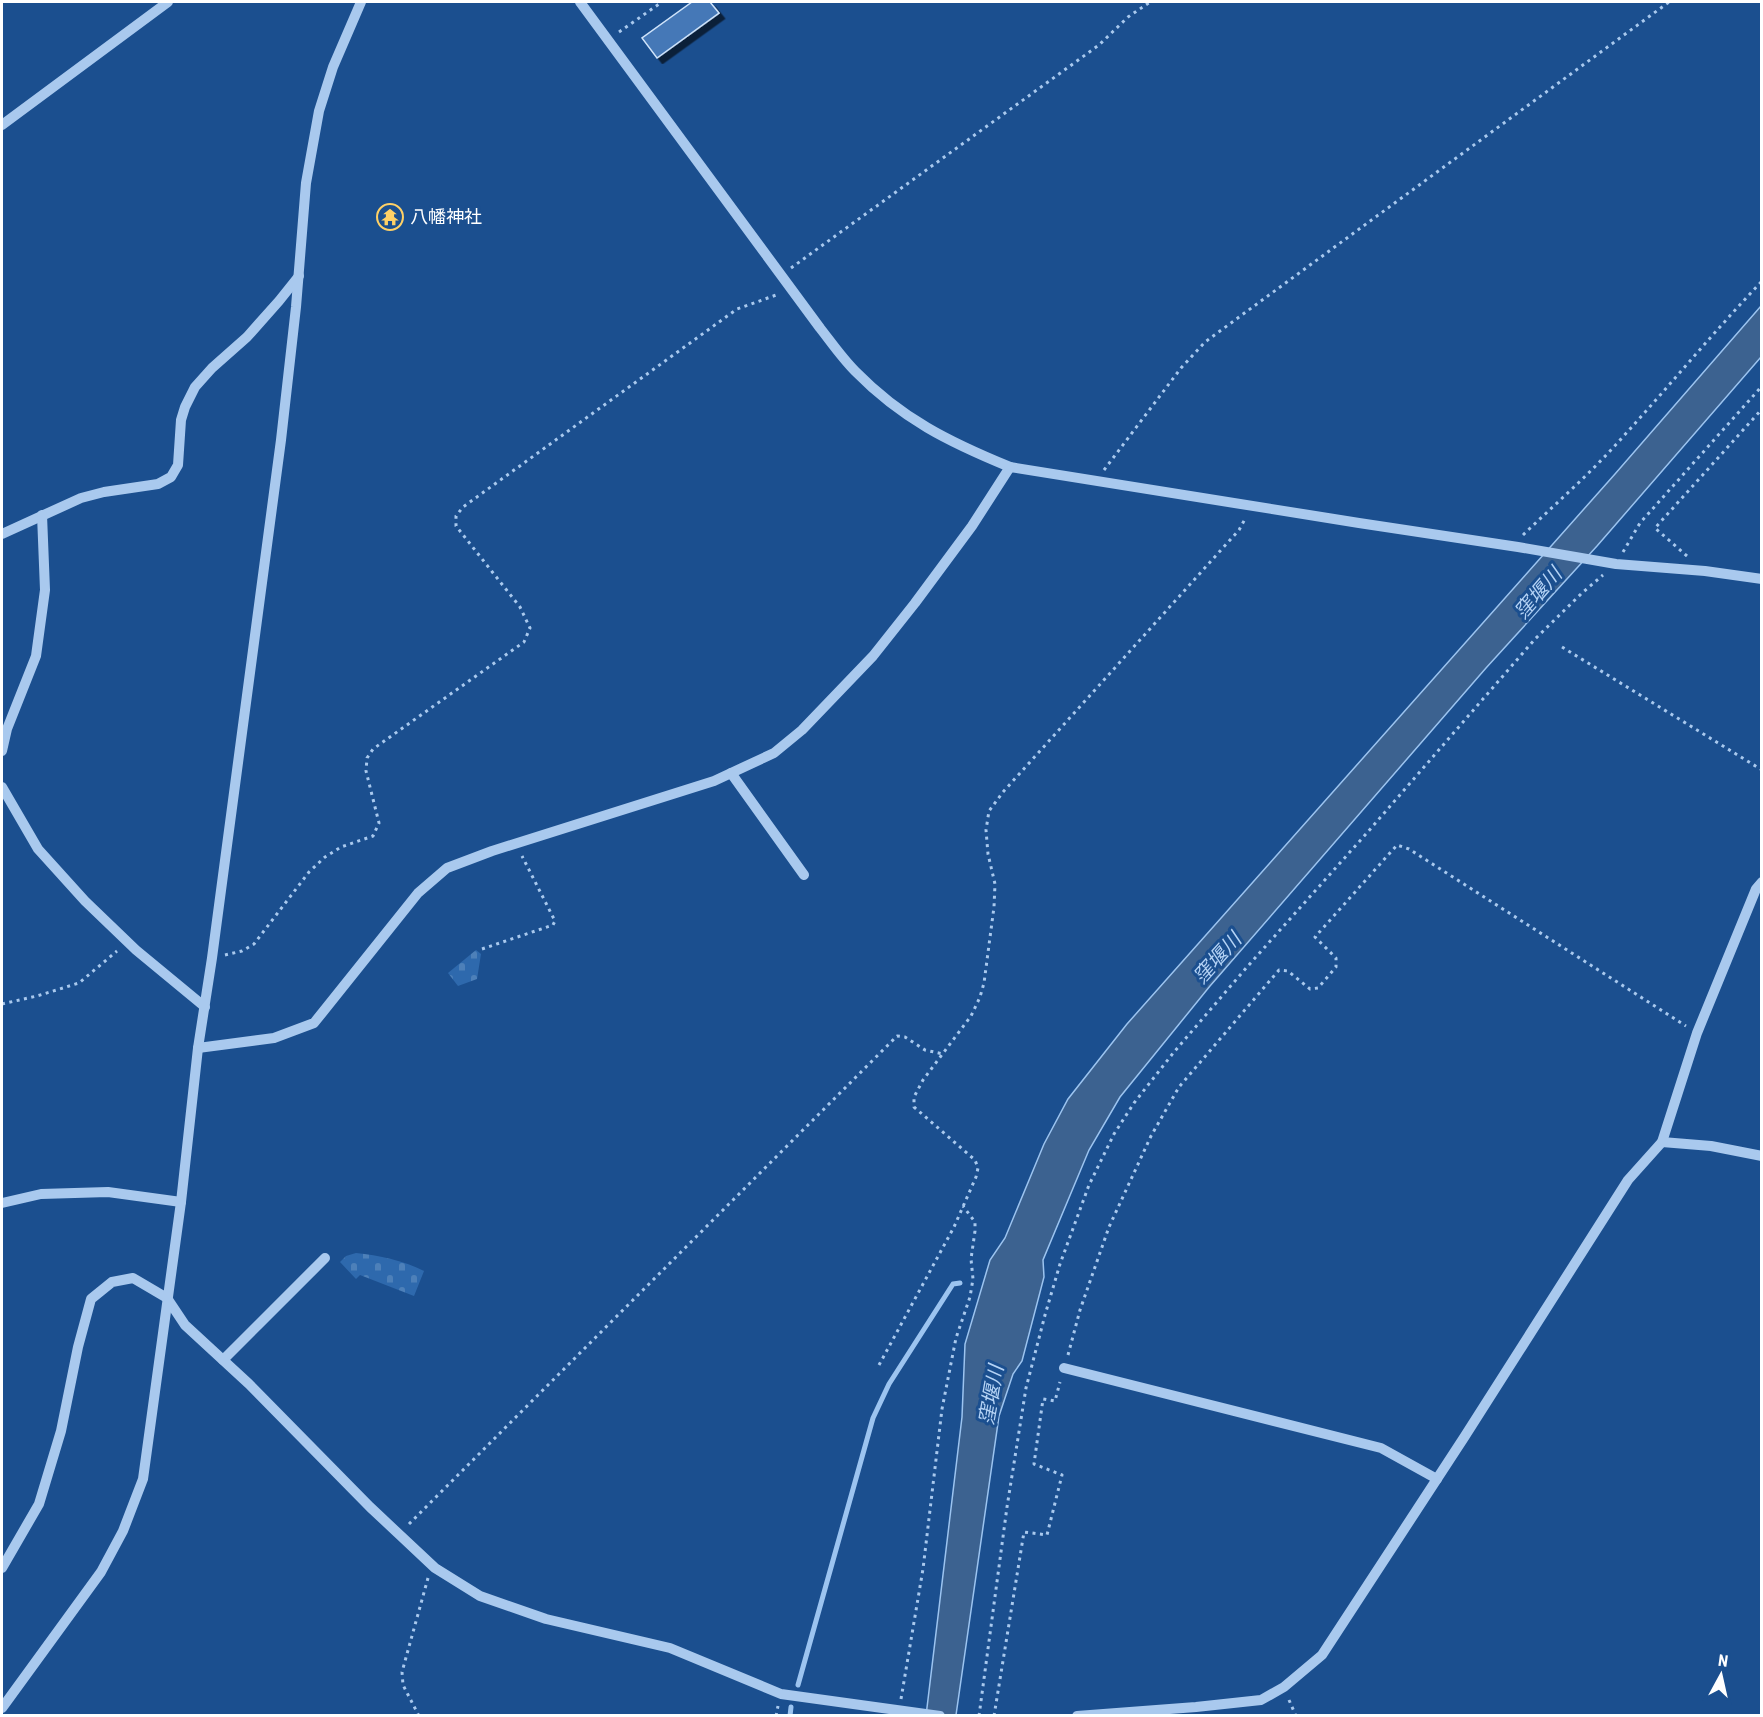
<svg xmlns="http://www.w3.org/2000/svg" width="1763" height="1717" font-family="'Roboto Condensed','Noto Sans JP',sans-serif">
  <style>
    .cemetery { fill: url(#cemetery-stones) }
    .water { fill: #3c6290; stroke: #9cc4f0; stroke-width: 1.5 }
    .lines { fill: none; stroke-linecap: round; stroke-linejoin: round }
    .stream { stroke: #9cc4f0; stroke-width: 5 }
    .building { fill: #4478b7; stroke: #cfe3fa; stroke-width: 1.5; filter: url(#shadow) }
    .path { stroke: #a9c9ee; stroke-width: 3; stroke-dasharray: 3 4.5; stroke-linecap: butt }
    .minor { stroke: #a9c9ee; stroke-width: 10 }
    .labels { text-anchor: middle; stroke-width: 6; stroke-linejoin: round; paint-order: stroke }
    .poi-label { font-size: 18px; fill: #fff; stroke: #1b4f8f; text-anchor: start }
    .water-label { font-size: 20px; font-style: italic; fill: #b5d3f5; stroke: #1b4f8f }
  </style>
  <defs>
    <pattern id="cemetery-stones" width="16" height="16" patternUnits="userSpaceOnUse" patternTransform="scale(1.5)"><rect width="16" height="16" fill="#2e69ad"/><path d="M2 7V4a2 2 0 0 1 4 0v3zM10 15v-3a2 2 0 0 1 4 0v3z" fill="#4d80b9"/></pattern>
    <filter id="shadow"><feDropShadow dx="5.5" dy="5.5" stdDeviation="0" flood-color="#0009"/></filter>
  </defs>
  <rect width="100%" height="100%" fill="#1b4f8f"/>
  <!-- cemetery -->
  <g class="cemetery">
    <polygon points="476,950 481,954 477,979 458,986 448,973"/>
    <path d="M356,1253C378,1255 405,1261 424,1271L414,1296L360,1275L356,1279L340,1262L346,1256Z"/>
  </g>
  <!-- water -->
  <polygon class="water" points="1761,306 1761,357 1597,546 1486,668 1210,986 1120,1097 1089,1150 1043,1260 1044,1277 1022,1361 1013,1374 999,1416 956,1715 926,1716 962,1417 965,1344 990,1260 1005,1238 1044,1144 1068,1099 1127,1024 1615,474"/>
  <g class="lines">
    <!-- stream -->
    <g class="stream">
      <polyline points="798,1685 873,1418 889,1384 953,1284 960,1283"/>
      <polyline points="790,1716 791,1707"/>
    </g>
  </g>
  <!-- building -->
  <polygon class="building" points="692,2 710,2 719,13 657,58 642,38"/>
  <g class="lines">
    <!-- path -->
    <g class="path">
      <polyline points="619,32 662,2"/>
      <polyline points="791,268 1099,45 1128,17 1150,2"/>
      <polyline points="1104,470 1181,368 1205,342 1669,2"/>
      <path d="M1523,535C1552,507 1582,481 1609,452C1661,396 1709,337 1762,281"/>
      <polyline points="1623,552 1640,523 1762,386"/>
      <polyline points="1687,556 1655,528 1762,409"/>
      <polyline points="1562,647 1762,770"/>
      <polyline points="482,949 553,925 555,921 522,856"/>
      <polyline points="225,955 242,951 254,944 309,872 325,857 341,847 373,836 379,823 366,771 367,758 373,749 524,642 530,628 520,607 456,526 456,516 463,507 737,309 779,294"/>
      <polyline points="2,1004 37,996 79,983 117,951"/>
      <polyline points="1068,1355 1080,1310 1109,1227 1151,1136 1179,1087 1279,970 1288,971 1310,989 1318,988 1336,967 1336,958 1315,937 1397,845 1409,849 1686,1026"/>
      <polyline points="879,1365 954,1227 976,1177 978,1168 975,1160 914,1107 914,1097 923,1080 971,1016 980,997 984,983 994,907 995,884 988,854 986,830 989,811 1003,792 1239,530 1245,519"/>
      <polyline points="409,1524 897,1036 905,1037 925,1050 943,1054"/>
      <polyline points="901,1699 923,1569 942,1409 956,1338 970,1297 973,1279 971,1259 975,1231 975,1222 963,1206"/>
      <polyline points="1289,1700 1296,1716"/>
      <polyline points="419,1716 403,1685 402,1672 428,1578"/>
      <polyline points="776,1716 778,1706"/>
      <polyline points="979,1716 1007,1507 1026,1388 1045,1315 1060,1264 1089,1185 1114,1134 1134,1103 1174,1052 1247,967 1366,834 1535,639 1582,593 1603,575"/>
      <polyline points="994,1716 1024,1532 1047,1535 1062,1475 1034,1464 1043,1399 1055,1401 1060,1382"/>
    </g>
    <!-- minor -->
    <g class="minor">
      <path d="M580,2L820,328C831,342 842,358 855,371C902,419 949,442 1010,467L1359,523L1518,547L1616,564L1705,571L1762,579"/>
      <polyline points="2,125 168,2"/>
      <polyline points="2,534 81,498 104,492 158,484 171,477 178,465 181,420 185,407 195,387 212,368 247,337 279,301 299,276"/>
      <polyline points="2,751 7,729 36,656 45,590 42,515"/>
      <polyline points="731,773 804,875"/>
      <polyline points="2,787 38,849 85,901 136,950 205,1007"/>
      <polyline points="198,1048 274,1038 314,1023 418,893 447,868 492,851 714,781 774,753 802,730 873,656 915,603 972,526 1010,467"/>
      <polyline points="1662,1142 1711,1146 1762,1156"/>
      <polyline points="2,1203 41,1194 108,1192 181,1202"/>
      <polyline points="223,1360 325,1258"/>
      <polyline points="1064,1368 1381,1448 1437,1479"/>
      <polyline points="2,1568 39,1504 61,1431 78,1347 91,1299 112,1282 133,1278 167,1298 185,1325 249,1384 370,1507 435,1568 480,1596 546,1619 670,1648 781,1694 940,1716"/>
      <polyline points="2,1708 101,1572 123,1531 143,1479 181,1202 198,1048 212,958 281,440 296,307 306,183 319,111 333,67 361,2"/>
      <polyline points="1077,1716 1196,1707 1261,1700 1284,1687 1322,1655 1465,1436 1628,1180 1662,1142 1697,1033 1756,889 1762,882"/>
    </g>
  </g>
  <!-- icons -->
  <defs>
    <symbol id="temple-ring" viewBox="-11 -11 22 22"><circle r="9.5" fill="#1b4f8f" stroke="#ffd166" stroke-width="1.5"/><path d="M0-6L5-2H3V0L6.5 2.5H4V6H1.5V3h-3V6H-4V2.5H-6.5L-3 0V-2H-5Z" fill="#ffd166"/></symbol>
  </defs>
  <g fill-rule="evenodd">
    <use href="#temple-ring" x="375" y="202" width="30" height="30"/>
  </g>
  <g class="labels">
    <!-- poi labels -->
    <g class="poi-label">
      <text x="410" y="223">八幡神社</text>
    </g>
    <!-- water labels -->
    <g class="water-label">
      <text transform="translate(1538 593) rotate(-49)" y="7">窪堰川</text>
      <text transform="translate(1217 958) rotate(-48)" y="7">窪堰川</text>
      <text transform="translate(991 1395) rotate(-80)" y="7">窪堰川</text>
    </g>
  </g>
  <!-- border -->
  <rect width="1763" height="1717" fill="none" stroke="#ffffff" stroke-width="6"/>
  <!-- north arrow -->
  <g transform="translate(1721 1675) rotate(8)" stroke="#1b4f8f" stroke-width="4.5" paint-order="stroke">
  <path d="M0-4.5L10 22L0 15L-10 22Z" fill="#ffffff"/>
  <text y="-9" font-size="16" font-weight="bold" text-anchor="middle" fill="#ffffff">N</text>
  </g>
</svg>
